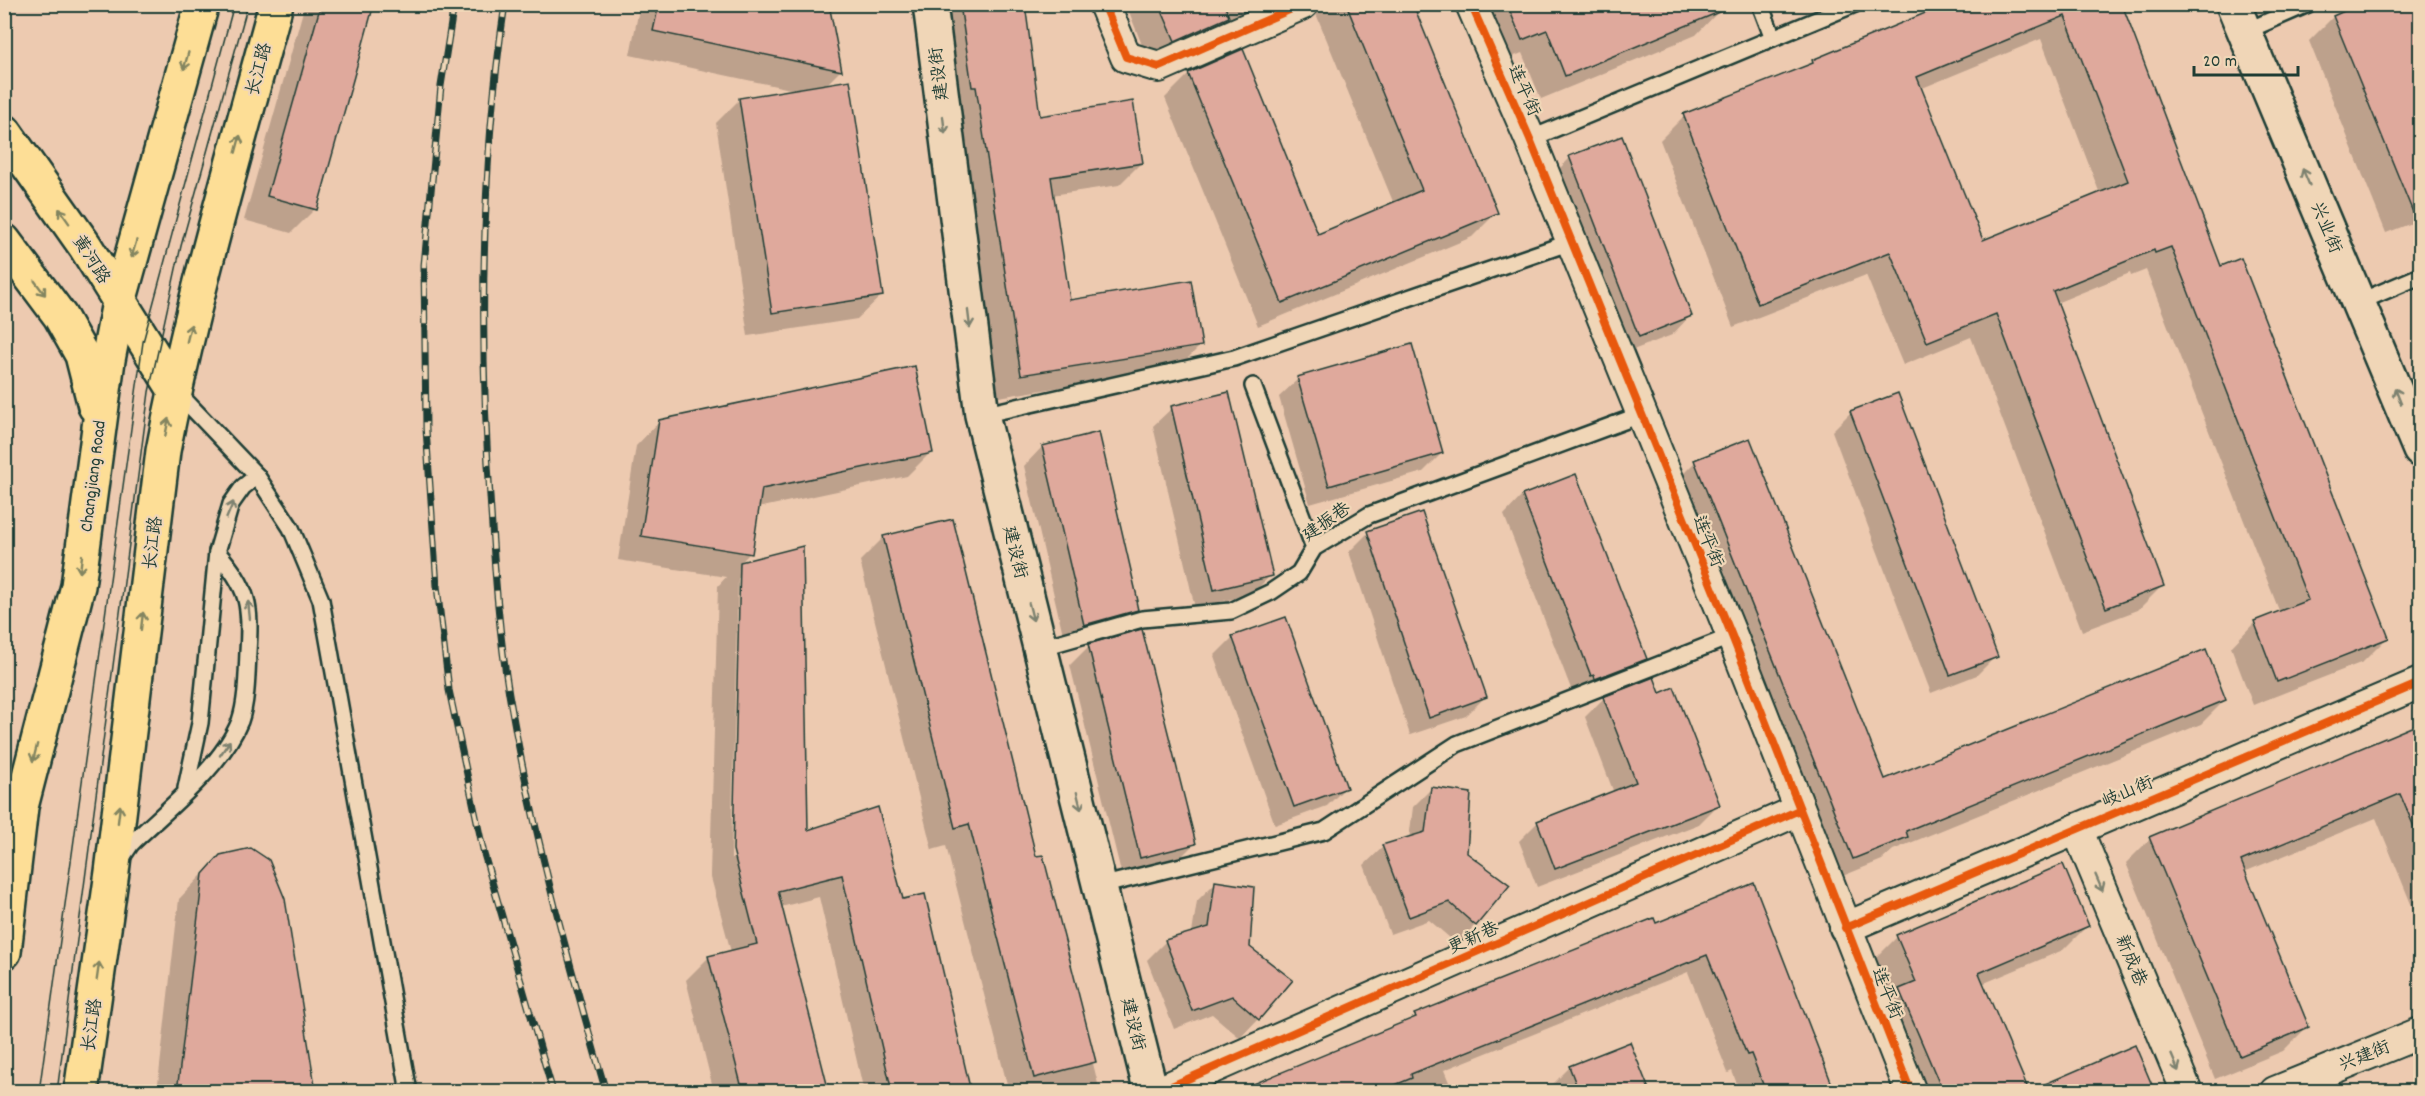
<svg xmlns="http://www.w3.org/2000/svg" width="2425" height="1096" font-family="Dekko,'LXGW WenKai TC',sans-serif">
  <style>
    .shadow { fill: #0003; fill-rule: evenodd }
    .building { fill: #dfa99c; stroke: #1f3d34; stroke-width: 1.5; fill-rule: evenodd }
    .lines { fill: none; stroke-linecap: round; stroke-linejoin: round }
    .service-casing { stroke: #1f3d34; stroke-width: 20 }
    .minor-casing { stroke: #1f3d34; stroke-width: 34 }
    .secondary-casing { stroke: #1f3d34; stroke-width: 38 }
    .primary-casing { stroke: #1f3d34; stroke-width: 38 }
    .service { stroke: #f0d6b7; stroke-width: 15 }
    .minor { stroke: #f0d6b7; stroke-width: 30 }
    .secondary { stroke: #f0d6b7; stroke-width: 33 }
    .primary { stroke: #fdde96; stroke-width: 33 }
    .tram { stroke: #1f3d34; stroke-width: 1.5 }
    .rail-casing { stroke: #1f3d34; stroke-width: 7 }
    .rail { stroke: #f0d6b7; stroke-width: 4.5; stroke-dasharray: 14; stroke-linecap: butt }
    .cycleway-casing { stroke: #f0d6b7; stroke-width: 11 }
    .cycleway { stroke: #e8590c; stroke-width: 8 }
    .oneway { stroke: #838560 }
    .oneway2 { stroke: #7d826f }
    .labels { text-anchor: middle; stroke-width: 4.5; stroke-linejoin: round; paint-order: stroke }
    .street-label { font-size: 18px; fill: #1f3d34; stroke: #f0d6b7 }
  </style>
  <rect width="100%" height="100%" fill="#edcab0"/>
  <filter id="ink" filterUnits="userSpaceOnUse"><feTurbulence type="fractalNoise" baseFrequency=".0167" numOctaves="2"/><feDisplacementMap in="SourceGraphic" scale="12" xChannelSelector="R" yChannelSelector="G"/><feConvolveMatrix kernelMatrix="1 2 1 2 8 2 1 2 1" color-interpolation-filters="sRGB"/></filter>
  <g filter="url(#ink)">
    <!-- shadow -->
    <g class="shadow">
      <polygon points="305,4 373,4 315,209 291,233 244,220"/>
      <polygon points="640,4 828,4 840,71 826,85 882,295 857,319 748,336 716,123 740,99 795,90 630,55"/>
      <polygon points="935,4 1023,4 1039,117 1142,162 1119,185 1052,195 1069,301 1200,346 1178,368 999,397"/>
      <polygon points="1126,4 1305,4 1149,63"/>
      <polygon points="1312,4 1411,4 1496,213 1472,237 1258,326 1165,98 1189,74 1317,235 1394,204"/>
      <polygon points="1473,4 1571,4 1720,10 1696,35 1541,99 1522,53 1497,63"/>
      <path d="M2120,4L2220,268L2387,638L2363,662L2253,705L2231,647L2255,622L2280,613L2146,270L2131,276L2130,273L2056,303L2162,586L2138,610L2082,631L1971,337L1903,365L1866,275L1733,327L1660,140L1684,116L1807,67L1813,61ZM2041,39L2100,194L1982,242L1920,89Z"/>
      <polygon points="2333,17 2420,220 2386,233 2309,41"/>
      <polygon points="1570,158 1690,316 1672,335 1620,355 1551,177"/>
      <polygon points="1298,379 1442,453 1423,472 1310,504 1279,397"/>
      <polygon points="1172,408 1271,575 1252,594 1195,608 1153,426"/>
      <polygon points="1851,412 1996,656 1977,675 1931,693 1832,431"/>
      <path d="M660,421L931,452L907,476L758,508L750,553L740,563L807,832L902,901L969,1092H864L819,897L781,907L827,1092H714L686,980L709,957L731,952L710,874L718,586L726,577L618,560L636,446ZM738,578H741L734,858H731Z"/>
      <polygon points="1042,447 1136,610 1117,628 1065,643 1024,466"/>
      <polygon points="1695,462 1884,781 2225,700 2201,724 1893,850 1882,860 1828,882 1671,486"/>
      <polygon points="1522,496 1646,658 1627,677 1573,694 1504,515"/>
      <polygon points="952,521 1035,858 1042,856 1100,1092 1009,1092 946,846 932,850 860,561 883,538"/>
      <polygon points="1368,533 1485,697 1466,716 1410,735 1349,552"/>
      <polygon points="1233,637 1345,788 1327,806 1275,825 1214,656"/>
      <polygon points="1089,646 1194,844 1176,862 1122,876 1070,665"/>
      <polygon points="1653,679 1718,805 1699,824 1537,887 1519,841 1538,822 1614,793 1585,717 1603,699"/>
      <polygon points="2420,725 2420,926 2376,818 2244,872 2307,1027 2283,1051 2215,1079 2126,863 2150,839"/>
      <polygon points="1432,788 1465,853 1475,925 1457,944 1429,920 1390,934 1364,865 1383,847 1409,839 1413,807"/>
      <polygon points="220,856 314,1092 157,1092 179,899"/>
      <polygon points="1215,883 1249,948 1258,1019 1240,1038 1212,1014 1174,1029 1147,960 1166,941 1192,933 1197,901"/>
      <polygon points="1753,885 1834,1092 1740,1092 1732,1071 1728,1073 1688,972 1444,1070 1453,1092 1234,1092 1653,920 1655,925"/>
      <polygon points="2087,926 2063,950 1982,984 2028,1092 1908,1092 1873,961 1897,937"/>
      <polygon points="1570,1067 1649,1092 1553,1092 1551,1086"/>
    </g>
    <!-- building -->
    <g class="building">
      <polygon points="321,4 374,4 317,210 267,196"/>
      <polygon points="659,4 829,4 842,71 653,31"/>
      <polygon points="960,4 1025,4 1040,116 1133,101 1143,163 1051,177 1070,300 1191,280 1202,346 1021,375 976,87 972,87"/>
      <polygon points="1159,4 1224,4 1229,17 1175,41"/>
      <polygon points="1346,4 1413,4 1498,213 1282,303 1188,73 1243,49 1318,234 1422,190"/>
      <polygon points="1507,4 1736,4 1736,5 1565,76 1547,30 1522,40"/>
      <path d="M1947,4H2122L2221,266L2241,258L2389,638L2277,682L2254,621L2308,600L2171,247L2155,253L2154,250L2053,291L2164,586L2106,608L1996,314L1927,342L1890,252L1758,304L1683,114L1813,63L1812,60ZM2065,16L2128,181L1983,240L1917,77Z"/>
      <polygon points="2360,4 2421,4 2421,232 2333,16"/>
      <polygon points="850,80 883,296 772,313 739,98"/>
      <polygon points="1622,136 1692,316 1639,337 1569,156"/>
      <polygon points="1412,344 1443,453 1329,486 1297,377"/>
      <polygon points="915,366 933,453 762,489 752,554 641,536 659,420"/>
      <polygon points="1229,392 1273,576 1214,590 1171,406"/>
      <polygon points="1898,393 1998,657 1950,675 1850,411"/>
      <polygon points="1099,432 1138,601 1136,601 1138,610 1084,625 1042,446"/>
      <polygon points="1750,438 1885,779 2206,649 2226,700 1906,831 1908,837 1853,859 1694,460"/>
      <polygon points="1576,474 1647,659 1595,679 1594,675 1591,676 1522,495"/>
      <polygon points="1422,512 1487,697 1429,718 1367,531"/>
      <polygon points="953,519 1036,856 1043,855 1096,1062 1034,1078 969,824 955,828 883,536"/>
      <polygon points="803,546 808,830 878,807 903,899 925,894 971,1092 892,1092 842,875 778,891 829,1092 743,1092 708,956 757,944 733,850 740,562"/>
      <polygon points="1286,617 1347,788 1294,807 1232,636"/>
      <polygon points="1142,629 1196,844 1140,858 1088,644"/>
      <polygon points="1654,677 1660,693 1674,687 1720,805 1555,869 1537,821 1636,782 1603,697"/>
      <polygon points="2421,723 2421,843 2400,794 2241,861 2309,1027 2240,1056 2149,837"/>
      <polygon points="1431,787 1471,793 1467,853 1510,885 1476,926 1449,902 1409,917 1382,845 1425,832"/>
      <polygon points="251,848 269,860 285,899 316,1092 177,1092 203,874 220,855"/>
      <polygon points="2063,864 2089,926 1979,973 2029,1091 2135,1045 2155,1092 1943,1092 1899,989 1916,982 1896,935"/>
      <polygon points="1215,881 1254,887 1250,947 1293,980 1259,1020 1232,996 1192,1011 1165,940 1209,927"/>
      <polygon points="1754,883 1835,1092 1766,1092 1751,1054 1747,1055 1707,955 1411,1074 1412,1078 1378,1092 1234,1092 1416,1017 1414,1014 1654,918 1656,923"/>
      <polygon points="1630,1042 1650,1092 1579,1092 1569,1066"/>
    </g>
    <g class="lines">
      <defs>
        <g id="service">
          <polyline points="1760,4 1773,38"/>
          <polyline points="2244,32 2308,4"/>
          <polyline points="1530,139 1855,4"/>
          <polyline points="2359,302 2420,276"/>
          <polyline points="1253,386 1314,548"/>
          <polyline points="177,392 257,476 291,528 321,600 409,1092"/>
          <polyline points="982,415 1234,358 1571,242"/>
          <polyline points="1040,648 1142,619 1231,611 1271,592 1299,573 1314,548 1369,515 1640,415"/>
          <polyline points="186,788 200,723 217,552 231,504 243,487 257,476"/>
          <path d="M121,859L131,844C167,809 221,768 240,721C247,701 247,673 248,652C251,605 249,588 217,552"/>
          <polyline points="1100,886 1324,831 1457,744 1732,636"/>
        </g>
        <g id="minor">
          <polyline points="1104,4 1126,57 1159,67 1303,4"/>
          <polyline points="1471,4 1530,139 1732,636 1911,1092"/>
          <polyline points="2077,829 2187,1092"/>
          <polyline points="1845,928 2420,683"/>
          <polyline points="1158,1092 1799,810"/>
          <polyline points="2275,1092 2420,1033"/>
        </g>
        <g id="secondary">
          <polyline points="930,4 982,415 1151,1092"/>
          <polyline points="2233,4 2420,450"/>
        </g>
        <g id="primary">
          <polyline points="4,131 85,246 175,390"/>
          <polyline points="4,241 60,316 82,355 95,406"/>
          <polyline points="4,952 21,807 78,586 108,360 119,302 202,4"/>
          <path d="M81,1092L112,872L163,451C192,300 236,152 276,4"/>
        </g>
      </defs>
      <!-- service casing -->
      <use href="#service" class="service-casing"/>
      <!-- minor casing -->
      <use href="#minor" class="minor-casing"/>
      <!-- secondary casing -->
      <use href="#secondary" class="secondary-casing"/>
      <!-- primary casing -->
      <use href="#primary" class="primary-casing"/>
      <!-- service -->
      <use href="#service" class="service"/>
      <!-- minor -->
      <use href="#minor" class="minor"/>
      <!-- secondary -->
      <use href="#secondary" class="secondary"/>
      <!-- primary -->
      <use href="#primary" class="primary"/>
      <!-- tram -->
      <g class="tram">
        <polyline points="39,1092 143,342 234,4"/>
        <polyline points="57,1092 149,392 181,246 248,4"/>
      </g>
      <defs>
        <g id="rail">
          <polyline points="454,4 441,86 424,265 426,429 437,586 449,690 484,854 553,1092"/>
          <path d="M505,4C480,172 479,344 491,512C495,573 499,634 509,694C532,829 568,960 606,1092"/>
        </g>
      </defs>
      <!-- rail casing -->
      <use href="#rail" class="rail-casing"/>
      <!-- rail -->
      <use href="#rail" class="rail"/>
      <defs>
        <g id="cycleway">
          <polyline points="1104,4 1126,57 1159,67 1303,4"/>
          <polyline points="1471,4 1530,139 1732,636 1911,1092"/>
          <polyline points="1845,928 2420,683"/>
          <polyline points="1158,1092 1799,810"/>
        </g>
      </defs>
      <!-- cycleway casing -->
      <use href="#cycleway" class="cycleway-casing"/>
      <!-- cycleway -->
      <use href="#cycleway" class="cycleway"/>
    </g>
    <!-- one-way arrows -->
    <defs><path id="oneway-shaft" d="M-6 0H5M1.5-3L5.5 0L1.5 3" fill="none" stroke-width="1.6" stroke-linecap="round" stroke-linejoin="round" transform="scale(1.5)"/></defs>
    <g class="oneway">
      <use href="#oneway-shaft" transform="translate(186 61) rotate(106)"/>
      <use href="#oneway-shaft" transform="translate(238 144) rotate(-75)"/>
      <use href="#oneway-shaft" transform="translate(64 216) rotate(-125)"/>
      <use href="#oneway-shaft" transform="translate(134 249) rotate(106)"/>
      <use href="#oneway-shaft" transform="translate(40 288) rotate(53)"/>
      <use href="#oneway-shaft" transform="translate(189 333) rotate(-76)"/>
      <use href="#oneway-shaft" transform="translate(167 427) rotate(-79)"/>
      <use href="#oneway-shaft" transform="translate(81 564) rotate(97)"/>
      <use href="#oneway-shaft" transform="translate(142 621) rotate(-83)"/>
      <use href="#oneway-shaft" transform="translate(35 753) rotate(104)"/>
      <use href="#oneway-shaft" transform="translate(119 814) rotate(-83)"/>
      <use href="#oneway-shaft" transform="translate(98 971) rotate(-82)"/>
    </g>
    <g class="oneway2">
      <use href="#oneway-shaft" transform="translate(944 125) rotate(83)"/>
      <use href="#oneway-shaft" transform="translate(2306 177) rotate(-113)"/>
      <use href="#oneway-shaft" transform="translate(969 319) rotate(83)"/>
      <use href="#oneway-shaft" transform="translate(2398 396) rotate(-112)"/>
      <use href="#oneway-shaft" transform="translate(230 510) rotate(-67)"/>
      <use href="#oneway-shaft" transform="translate(249 610) rotate(-96)"/>
      <use href="#oneway-shaft" transform="translate(1031 612) rotate(76)"/>
      <use href="#oneway-shaft" transform="translate(225 748) rotate(-56)"/>
      <use href="#oneway-shaft" transform="translate(1079 801) rotate(76)"/>
      <use href="#oneway-shaft" transform="translate(2099 883) rotate(67)"/>
      <use href="#oneway-shaft" transform="translate(2175 1063) rotate(67)"/>
    </g>
  </g>
  <g class="labels">
    <!-- street labels -->
    <g class="street-label">
      <text transform="translate(258 69) rotate(-75)" y="6">长江路</text>
      <text transform="translate(938 74) rotate(-97)" y="6">建设街</text>
      <text transform="translate(1525 90) rotate(66)" y="6">连平街</text>
      <text transform="translate(2327 227) rotate(67)" y="6">兴业街</text>
      <text transform="translate(92 259) rotate(58)" y="6">黄河路</text>
      <text transform="translate(92 476) rotate(-83)" y="6">Changjiang Road</text>
      <text transform="translate(1326 521) rotate(-35)" y="6">建振巷</text>
      <text transform="translate(1709 541) rotate(68)" y="6">连平街</text>
      <text transform="translate(152 543) rotate(-83)" y="6">长江路</text>
      <text transform="translate(1016 552) rotate(76)" y="6">建设街</text>
      <text transform="translate(2127 791) rotate(-23)" y="6">岐山街</text>
      <text transform="translate(1473 937) rotate(-24)" y="6">更新巷</text>
      <text transform="translate(2132 960) rotate(67)" y="6">新成巷</text>
      <text transform="translate(1888 993) rotate(68)" y="6">连平街</text>
      <text transform="translate(1134 1024) rotate(76)" y="6">建设街</text>
      <text transform="translate(91 1025) rotate(-82)" y="6">长江路</text>
      <text transform="translate(2364 1055) rotate(-22)" y="6">兴建街</text>
    </g>
  </g>
  <!-- margin -->
  <rect width="2425" height="1096" fill="none" stroke="#f0d6b7" stroke-width="24"/>
  <rect x="12" y="12" width="2401" height="1072" fill="none" stroke="#1f3d34" stroke-width="2" filter="url(#ink)"/>
  <!-- scale -->
  <path d="M2194 66v9h104v-9" fill="none" stroke="#1f3d34" stroke-width="3"/>
  <text x="2203" y="66" font-size="18" fill="#1f3d34" stroke="#f0d6b7" stroke-width="4.5" paint-order="stroke">20 m</text>
</svg>
